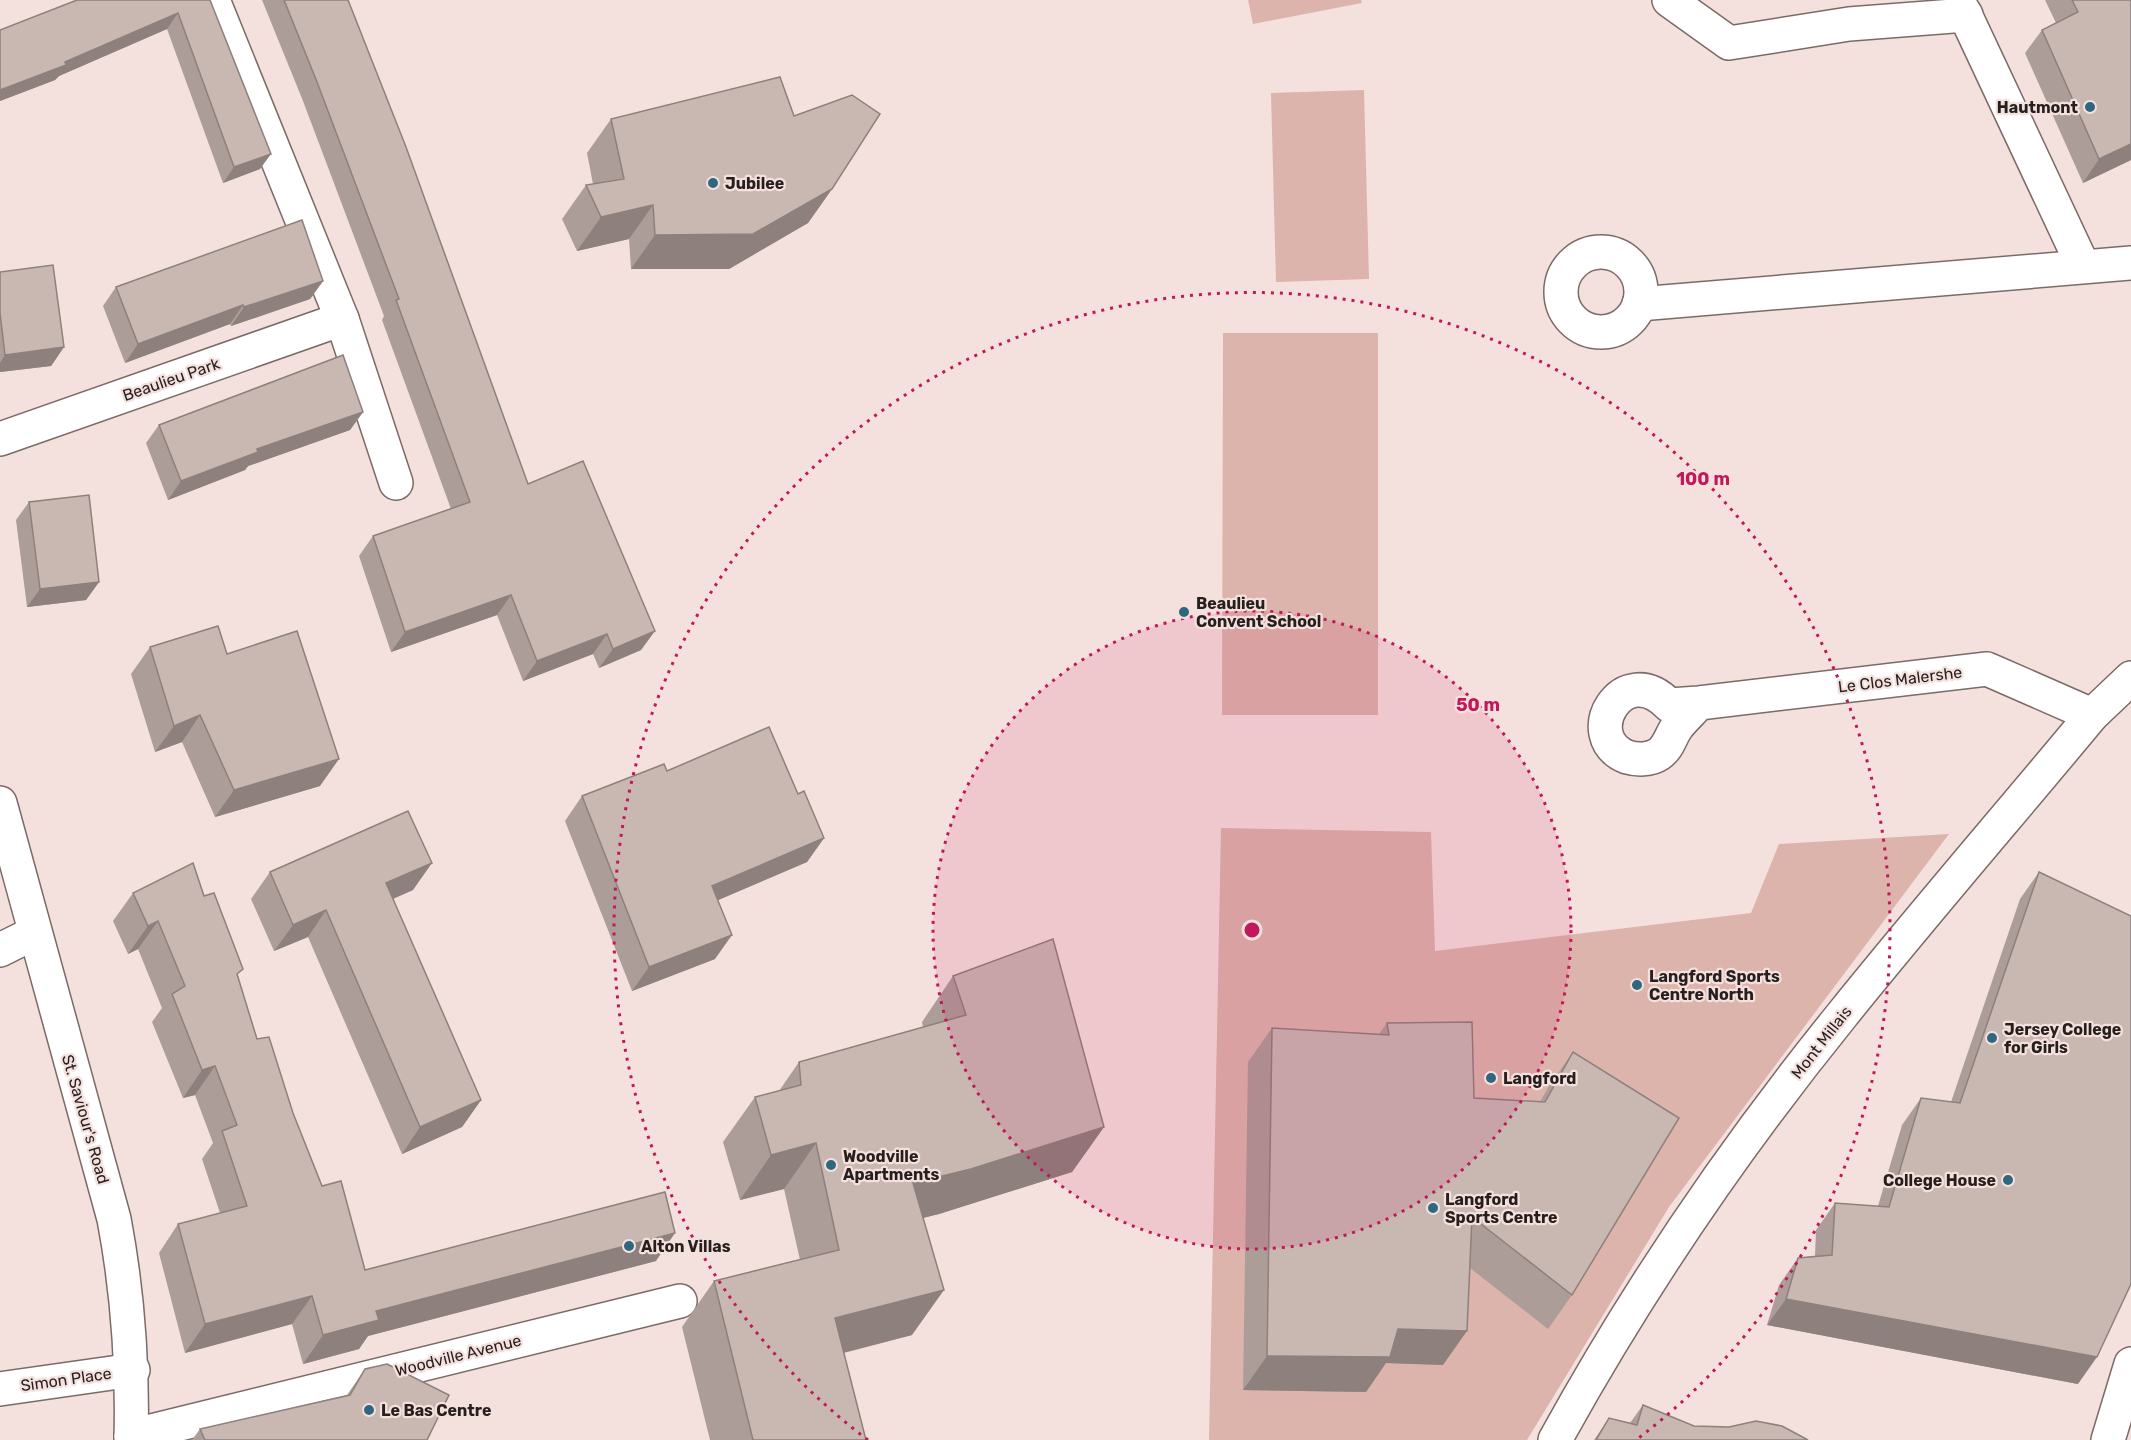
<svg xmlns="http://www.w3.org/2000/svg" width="2131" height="1440" font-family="Rubik,sans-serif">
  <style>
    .green { fill: #dcb4ab }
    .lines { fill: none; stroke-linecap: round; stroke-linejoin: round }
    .minor-casing { stroke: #7b6a66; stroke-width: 36 }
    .primary-casing { stroke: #7b6a66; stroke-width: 36 }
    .minor { stroke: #fff; stroke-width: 33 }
    .primary { stroke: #fff; stroke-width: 33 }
    .wall { fill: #ad9d99 }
    .shaded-wall { fill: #8d807d }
    .building { fill: #c9b7b2; stroke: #8d807d; stroke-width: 1.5 }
    .ring { fill: none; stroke: #c2185b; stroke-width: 3; stroke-dasharray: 3 6 }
    .poi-dot { fill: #2e6780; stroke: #f4e1dd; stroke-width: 2 }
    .labels { text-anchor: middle; stroke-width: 4.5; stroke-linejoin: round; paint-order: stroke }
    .poi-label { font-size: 16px; font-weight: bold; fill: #261f1d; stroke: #f4e1dd; text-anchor: start }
    .street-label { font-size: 16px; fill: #261f1d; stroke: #f4e1dd }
    .centre { fill: #c2185b; stroke: #f4e1dd; stroke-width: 3 }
    .ring-label { font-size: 18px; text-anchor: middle; font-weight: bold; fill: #c2185b; stroke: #f4e1dd; stroke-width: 4.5; stroke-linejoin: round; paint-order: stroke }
  </style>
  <rect width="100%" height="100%" fill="#f4e1dd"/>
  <!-- green -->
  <g class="green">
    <polygon points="1248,0 1361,0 1362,3 1253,24"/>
    <polygon points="1364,90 1369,279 1276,282 1271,93"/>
    <polygon points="1223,333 1378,333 1378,715 1222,715"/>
    <polygon points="1221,828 1431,832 1435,951 1751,913 1779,844 1949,834 1669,1207 1527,1440 1209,1440"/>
  </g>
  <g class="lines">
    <defs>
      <g id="minor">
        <polyline points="213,0 342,319 396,483"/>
        <polyline points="1669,0 1729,43 1849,24 1966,15"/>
        <polyline points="1963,10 2083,266"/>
        <circle cx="1601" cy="292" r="40"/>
        <polyline points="1639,304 2131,263"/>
        <polyline points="0,439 342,319"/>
        <path d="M1699,703C1692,711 1683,719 1677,727C1670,737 1669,747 1659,754C1650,760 1637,760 1627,757C1577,737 1623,657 1669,705L1699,703L1987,669L2092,715"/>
        <polyline points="0,950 34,933"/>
        <polyline points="0,1389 133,1370"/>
        <polyline points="131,1436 680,1301"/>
        <polyline points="2108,1440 2131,1364"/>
      </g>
      <g id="primary">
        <path d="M0,803L114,1219C128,1293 133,1365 131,1440"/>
        <path d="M1555,1440C1637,1291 1735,1147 1842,1015C1924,913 2009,815 2092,715L2131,678"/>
      </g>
    </defs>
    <!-- minor casing -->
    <use href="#minor" class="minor-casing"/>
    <!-- primary casing -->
    <use href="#primary" class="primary-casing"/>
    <!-- minor -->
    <use href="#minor" class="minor"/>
    <!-- primary -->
    <use href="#primary" class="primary"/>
  </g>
  <!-- wall -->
  <g class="wall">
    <polygon points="210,0 260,169 223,183 167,29 59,76 55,80 0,101 0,30"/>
    <polygon points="262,0 348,0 528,484 641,650 599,668 593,654 523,681 497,615 391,652 359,556 373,536 451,509 382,320 384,316 303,101"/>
    <polygon points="2045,0 2131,0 2131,160 2083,183 2025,53 2042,30 2056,23"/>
    <polygon points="794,116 832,189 808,223 729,269 631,269 629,239 577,251 562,219 586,185 593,184 587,153 611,119"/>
    <polygon points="0,272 64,347 51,366 0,372"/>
    <polygon points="323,281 310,299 231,326 230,324 125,363 103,306 116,287"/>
    <polygon points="363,412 350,430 248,466 245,470 168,500 146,443 159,425"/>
    <polygon points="29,502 99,582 86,600 27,607 16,520"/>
    <polygon points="150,647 227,654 320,786 215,817 182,742 155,752 131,674"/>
    <polygon points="667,771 798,794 824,838 807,862 718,900 715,959 632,991 565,821 582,796"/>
    <polygon points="270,872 413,890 393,899 481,1100 462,1127 402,1154 308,937 274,951 251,899"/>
    <polygon points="2039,872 2078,1384 1767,1325 1779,1285 1798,1258 1815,1256 1816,1230 1835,1203 1878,1206 1902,1125 1921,1098 1951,1102 2020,899"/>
    <polygon points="133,893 204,896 238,976 257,1039 293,1113 322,1186 365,1270 656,1261 368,1336 359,1349 303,1364 292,1324 185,1353 159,1253 178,1224 220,1213 202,1159 213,1143 195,1095 183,1098 152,1022 162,1008 138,949 128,954 113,921"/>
    <polygon points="953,976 1104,1127 1072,1172 939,1214 923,1218 912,1335 844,1353 866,1440 710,1440 682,1327 714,1281 800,1260 784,1189 740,1200 723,1142 755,1097 779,1091 799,1062 923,1027 922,1022"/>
    <polygon points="1387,1023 1474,1098 1540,1102 1549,1086 1573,1052 1572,1295 1548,1329 1470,1268 1443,1365 1386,1363 1366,1392 1243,1390 1248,1062 1272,1028 1379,1034"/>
    <polygon points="365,1369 427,1440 192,1440 200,1429 347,1395"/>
    <polygon points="1643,1405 1694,1426 1808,1440 1594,1440 1609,1418 1630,1423"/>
  </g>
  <!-- shaded-wall -->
  <g class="shaded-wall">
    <polygon points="178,13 167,29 59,76 55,80 0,101 0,90"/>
    <polygon points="2131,144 2131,160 2083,183 2099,159"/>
    <polygon points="271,154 260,169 223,183 234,167"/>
    <polygon points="832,189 808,223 729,269 631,269 655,235"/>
    <polygon points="653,205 629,239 577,251 601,217"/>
    <polygon points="323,281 310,299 231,326 244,307"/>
    <polygon points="243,305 230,324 125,363 138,344"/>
    <polygon points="64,347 51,366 0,372 0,363 5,355"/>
    <polygon points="363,412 350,430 248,466 245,470 168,500 181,481 257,449"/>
    <polygon points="99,582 86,600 27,607 40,589"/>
    <polygon points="511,595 497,615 391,652 405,632"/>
    <polygon points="655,631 641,650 599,668 613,649"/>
    <polygon points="607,634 593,654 523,681 537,661"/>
    <polygon points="200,715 182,742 155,752 174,726"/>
    <polygon points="339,759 320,786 215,817 234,790"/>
    <polygon points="824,838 807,862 695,910 712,886"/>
    <polygon points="432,863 413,890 367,910 386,883"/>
    <polygon points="326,910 308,937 274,951 293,925"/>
    <polygon points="158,921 138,949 128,954 148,926"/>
    <polygon points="732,935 715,959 632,991 649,967"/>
    <polygon points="215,1066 195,1095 183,1098 202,1070"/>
    <polygon points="481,1100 462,1127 402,1154 420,1127"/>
    <polygon points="1104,1127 1072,1172 939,1214 881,1228 913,1183"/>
    <polygon points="816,1143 784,1189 740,1200 771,1155"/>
    <polygon points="675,1233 656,1261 368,1336 359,1349 303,1364 323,1335 376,1311"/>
    <polygon points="944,1290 912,1335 803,1363 835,1318"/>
    <polygon points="312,1296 292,1324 185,1353 205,1324"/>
    <polygon points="1786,1299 2097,1357 2078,1384 1767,1325"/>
    <polygon points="1398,1329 1467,1331 1443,1365 1386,1363 1366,1392 1243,1390 1267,1356"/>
  </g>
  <!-- building -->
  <g class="building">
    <polygon points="77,0 210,0 271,154 234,167 178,13 65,62 66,65 0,90 0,30"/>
    <polygon points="284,0 348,0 406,147 528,484 583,461 655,631 613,649 607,634 537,661 511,595 405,632 373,536 470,502 396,300 399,299 317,82"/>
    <polygon points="2072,0 2131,0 2131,144 2099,159 2042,30 2078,12"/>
    <polygon points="780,77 794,116 852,95 880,114 832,189 753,234 655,235 653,205 601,217 586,185 624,179 611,119"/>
    <polygon points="302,220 323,281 244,307 243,305 138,344 116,287"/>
    <polygon points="53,265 64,347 5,355 0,313 0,272"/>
    <polygon points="343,355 363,412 257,449 258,452 181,481 159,425"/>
    <polygon points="89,495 99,582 40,589 29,502"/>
    <polygon points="218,626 227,654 297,631 339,759 234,790 200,715 174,726 150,647"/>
    <polygon points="769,727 798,794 804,791 824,838 712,886 732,935 649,967 582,796 664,764 667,771"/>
    <polygon points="408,811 432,863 386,883 481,1100 420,1127 326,910 293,925 270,872"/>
    <polygon points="193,863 204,896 214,893 243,969 237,974 257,1039 269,1037 293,1113 322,1186 341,1181 365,1270 665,1192 675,1233 376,1311 379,1320 323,1335 312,1296 205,1324 178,1224 247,1206 222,1131 237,1125 215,1066 202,1070 172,994 185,986 158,921 148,926 133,893"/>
    <polygon points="2039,872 2131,916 2131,1284 2097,1357 1786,1299 1798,1258 1832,1255 1835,1203 1889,1207 1921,1098 1960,1103"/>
    <polygon points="1053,939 1104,1127 971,1169 913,1183 944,1290 835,1318 866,1440 753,1440 714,1281 839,1250 816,1143 771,1155 755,1097 801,1085 799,1062 966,1015 953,976"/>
    <polygon points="1472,1022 1474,1098 1545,1102 1573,1052 1679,1118 1572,1295 1472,1217 1467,1331 1398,1329 1390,1357 1267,1356 1272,1028 1389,1035 1387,1023"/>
    <polygon points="387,1364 449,1395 427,1440 205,1440 200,1429 350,1395 365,1369"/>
    <polygon points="1643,1405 1694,1426 1729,1427 1756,1421 1782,1426 1808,1440 1596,1440 1609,1418 1637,1425"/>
  </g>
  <!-- distance rings -->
  <circle cx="1252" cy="930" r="319" fill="#c2185b" fill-opacity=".12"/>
  <g class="ring">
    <circle cx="1252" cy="930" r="319"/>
    <path d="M868 1440A638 638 0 1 1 1636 1440"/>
  </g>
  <!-- markers -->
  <g class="poi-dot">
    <circle cx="2090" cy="107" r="6"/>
    <circle cx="713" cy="183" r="6"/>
    <circle cx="1184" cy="612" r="6"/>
    <circle cx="1637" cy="985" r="6"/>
    <circle cx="1992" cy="1038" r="6"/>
    <circle cx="1491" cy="1078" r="6"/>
    <circle cx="831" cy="1165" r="6"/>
    <circle cx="2008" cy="1180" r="6"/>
    <circle cx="1433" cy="1208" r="6"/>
    <circle cx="629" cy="1246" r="6"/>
    <circle cx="369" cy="1410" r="6"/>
  </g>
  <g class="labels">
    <!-- poi labels -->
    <g class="poi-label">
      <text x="2078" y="113" text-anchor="end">Hautmont</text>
      <text x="725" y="189">Jubilee</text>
      <text x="1196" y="609">Beaulieu<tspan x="1196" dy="18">Convent School</tspan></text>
      <text x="1649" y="982">Langford Sports<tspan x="1649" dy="18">Centre North</tspan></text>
      <text x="2004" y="1035">Jersey College<tspan x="2004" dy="18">for Girls</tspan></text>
      <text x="1503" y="1084">Langford</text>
      <text x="843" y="1162">Woodville<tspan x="843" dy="18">Apartments</tspan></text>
      <text x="1996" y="1186" text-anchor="end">College House</text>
      <text x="1445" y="1205">Langford<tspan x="1445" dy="18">Sports Centre</tspan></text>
      <text x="641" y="1252">Alton Villas</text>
      <text x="381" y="1416">Le Bas Centre</text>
    </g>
    <!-- street labels -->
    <g class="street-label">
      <text transform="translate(171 379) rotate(-19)" y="6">Beaulieu Park</text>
      <text transform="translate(1900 679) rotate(-7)" y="6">Le Clos Malershe</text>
      <text transform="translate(1821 1042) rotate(-52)" y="6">Mont Millais</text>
      <text transform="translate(86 1119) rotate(74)" y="6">St. Saviour's Road</text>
      <text transform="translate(458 1355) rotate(-14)" y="6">Woodville Avenue</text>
      <text transform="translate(66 1379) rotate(-8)" y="6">Simon Place</text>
    </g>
  </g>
  <circle cx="1252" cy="930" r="9" class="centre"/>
  <g class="ring-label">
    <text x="1703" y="485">100 m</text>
    <text x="1478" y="711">50 m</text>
  </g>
</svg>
